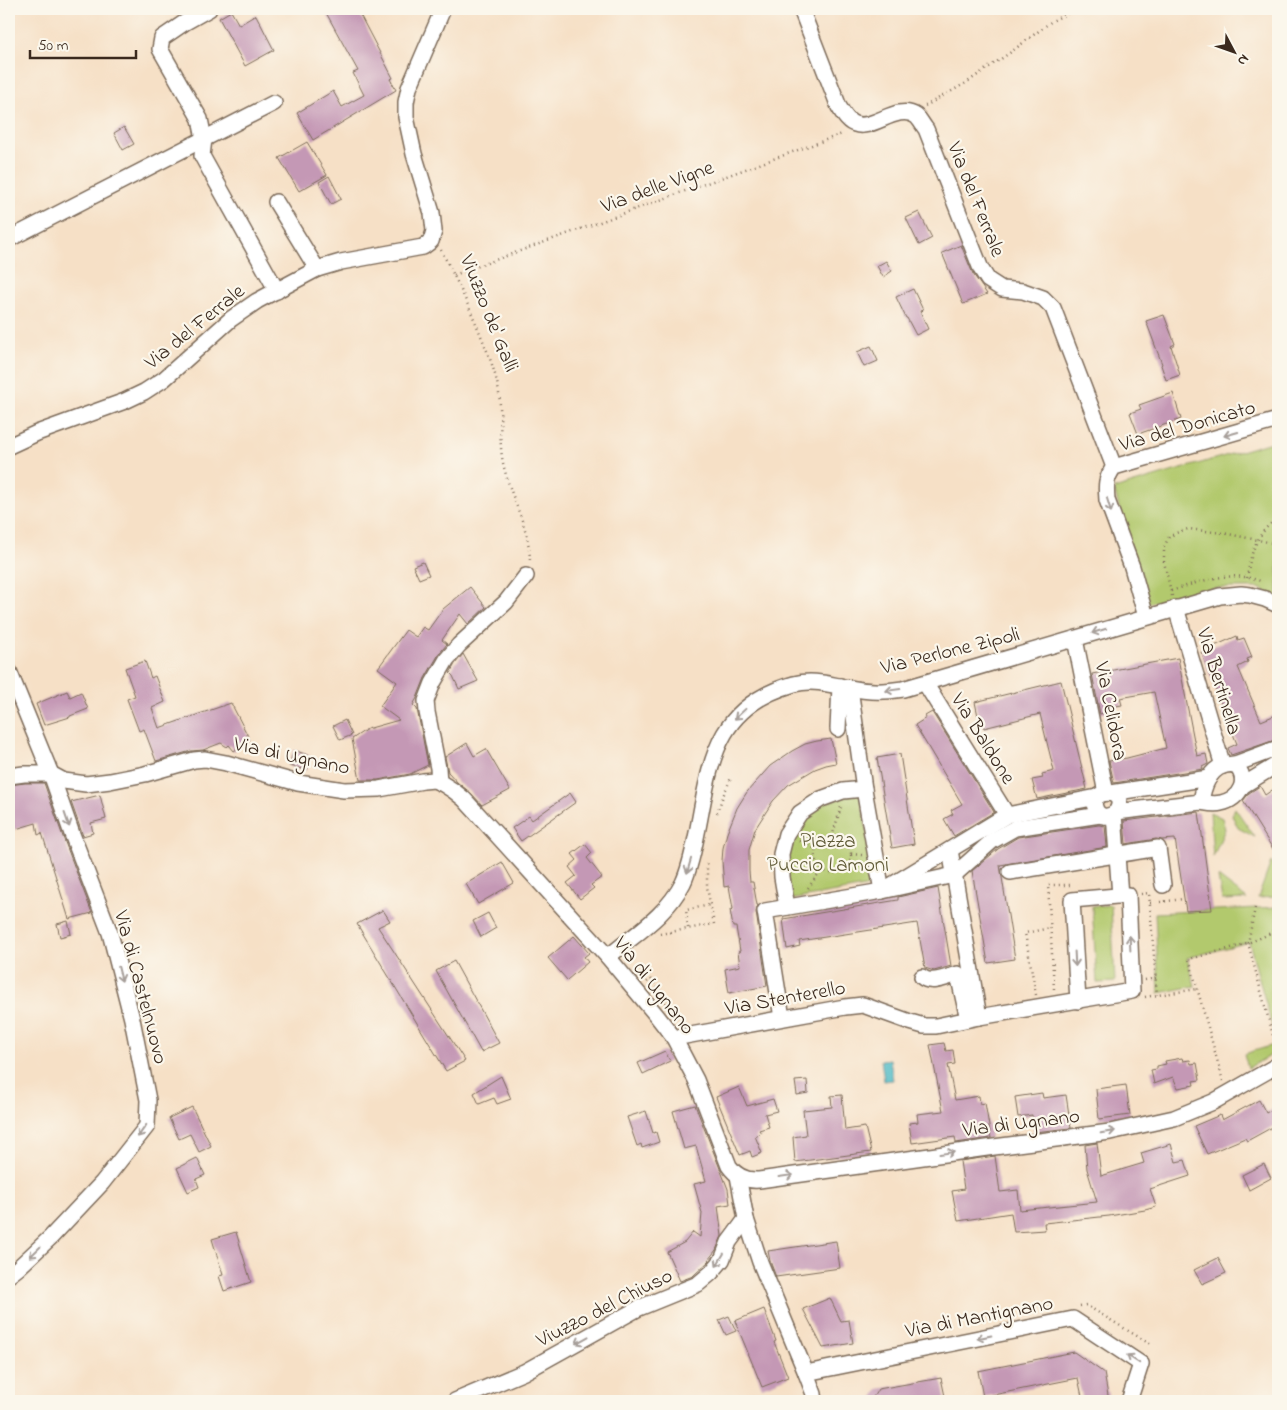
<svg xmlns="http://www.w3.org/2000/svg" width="1287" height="1410" font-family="'Indie Flower',sans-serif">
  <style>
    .green { fill: #b2c96d; stroke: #767a46 }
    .water { fill: #4ab8c4; stroke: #427171 }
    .building { fill: #c498b5 }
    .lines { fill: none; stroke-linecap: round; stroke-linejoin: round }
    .minor-casing { stroke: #7c6a59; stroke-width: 18 }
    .path { stroke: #7c6a59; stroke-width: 2.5; stroke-dasharray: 1 4; stroke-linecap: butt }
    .minor { stroke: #fff; stroke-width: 15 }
    .oneway { stroke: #a79f9a }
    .labels { text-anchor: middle; stroke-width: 4.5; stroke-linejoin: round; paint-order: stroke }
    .street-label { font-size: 21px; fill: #3b2a1e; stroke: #fbf7ec }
    .park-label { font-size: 21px; fill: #5f5a36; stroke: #fbf7ec }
  </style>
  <rect width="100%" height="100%" fill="#fbf7ec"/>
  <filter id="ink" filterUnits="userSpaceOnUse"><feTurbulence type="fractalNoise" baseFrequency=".02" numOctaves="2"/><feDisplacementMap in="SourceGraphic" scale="10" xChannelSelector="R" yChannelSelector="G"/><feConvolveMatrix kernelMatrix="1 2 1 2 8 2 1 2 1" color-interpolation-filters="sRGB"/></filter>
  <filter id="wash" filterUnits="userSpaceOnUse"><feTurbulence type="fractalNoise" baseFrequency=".0096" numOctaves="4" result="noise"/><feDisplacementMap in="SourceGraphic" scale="20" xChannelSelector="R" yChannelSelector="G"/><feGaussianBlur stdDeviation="1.12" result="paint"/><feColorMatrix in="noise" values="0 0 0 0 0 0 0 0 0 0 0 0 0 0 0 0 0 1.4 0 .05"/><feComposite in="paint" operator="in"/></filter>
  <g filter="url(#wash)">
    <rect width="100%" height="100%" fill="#f6e0c6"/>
    <!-- green -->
    <g class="green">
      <polygon points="1278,440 1278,598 1259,588 1214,588 1145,604 1114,489"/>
      <polygon points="860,792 876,885 790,900 786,876 790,836 815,806"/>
      <polygon points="1235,808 1255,837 1238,828 1232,815"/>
      <polygon points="1210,812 1222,818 1225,829 1213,857"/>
      <polygon points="1271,862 1278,873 1278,897 1258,898"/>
      <polygon points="1218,877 1247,899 1222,900"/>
      <polygon points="1111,905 1115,982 1097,983 1092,906"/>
      <polygon points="1278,907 1278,1051 1248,1068 1244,1054 1277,1044 1249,942 1187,958 1195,986 1159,993 1155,913"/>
    </g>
    <!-- water -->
    <polygon class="water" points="890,1059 893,1080 884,1081 881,1060"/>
    <g id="blocks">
      <!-- building -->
      <g class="building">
        <polygon points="324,9 357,9 393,78 390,79 396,90 313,140 297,113 333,91 342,107 364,95 353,73 358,71"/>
        <polygon points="231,11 239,25 256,15 274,50 245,66 219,18"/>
        <polygon points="124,127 134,144 123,150 114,133"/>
        <polygon points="307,142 327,175 299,191 279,158"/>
        <polygon points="329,176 341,199 331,204 319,182"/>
        <polygon points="919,212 932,238 919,245 906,218"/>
        <polygon points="961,245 973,274 987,294 963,304 942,253"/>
        <polygon points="886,261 892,271 883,277 877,266"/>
        <polygon points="913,289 923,310 920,311 928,329 916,335 907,318 906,318 896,297"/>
        <polygon points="1164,315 1175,344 1171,346 1180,375 1166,380 1161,365 1162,364 1146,321"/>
        <polygon points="871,346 878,361 864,367 857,352"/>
        <polygon points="1173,393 1181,419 1138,434 1130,413 1141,409 1139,405"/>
        <polygon points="423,562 429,575 419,579 413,566"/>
        <polygon points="470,587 486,607 468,624 460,614 442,640 447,644 439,654 425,678 417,698 413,705 417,709 428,765 410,774 378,780 360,780 352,739 367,729 399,720 380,706 397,682 378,668 406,630 416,637 423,627 428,630 443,609"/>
        <polygon points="1237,636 1238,640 1244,638 1252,657 1247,659 1248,662 1238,667 1261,721 1278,714 1278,739 1231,755 1228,748 1237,744 1201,652"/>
        <polygon points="463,654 478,681 459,689 453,676 450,673 455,664"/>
        <polygon points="1178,658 1197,756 1206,754 1208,764 1202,767 1203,769 1114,783 1109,761 1127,758 1166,748 1154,692 1120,698 1122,705 1110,707 1111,711 1100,714 1092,674"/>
        <polygon points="145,661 151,678 155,676 165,702 152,708 159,728 231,703 250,740 234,751 229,745 227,747 221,743 203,750 191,751 156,761 144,729 139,731 127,699 135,696 125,668"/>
        <polygon points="1061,681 1087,789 1037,799 1032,780 1043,778 1042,774 1054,771 1040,714 984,728 981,715 978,716 975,702"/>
        <polygon points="67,691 70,697 81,692 88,709 70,716 70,717 44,725 36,704"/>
        <polygon points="932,712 994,812 954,836 944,819 953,814 951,810 962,804 915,725 926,718 925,716"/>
        <polygon points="345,720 352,735 340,740 333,726"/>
        <polygon points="831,739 836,763 826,765 815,769 788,785 773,801 755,829 749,850 749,871 750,882 753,882 757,905 758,905 756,912 767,986 729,993 725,969 740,966 738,952 740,951 736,927 733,927 730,910 733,909 729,886 724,887 722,861 723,848 727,833 737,808 747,792 770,766 792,751 805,744 817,741"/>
        <polygon points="467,743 474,756 486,749 510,790 482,805 471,793 458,783 448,772 445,757"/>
        <polygon points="294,750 310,756 307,770 289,766"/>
        <polygon points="900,754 914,844 892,848 877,758"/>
        <polygon points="25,783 44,783 63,837 92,913 69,919 42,833 38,835 36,823 9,831 9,785"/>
        <polygon points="1260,786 1265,795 1278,786 1278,857 1243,801 1249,793"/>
        <polygon points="570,793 576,802 521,841 512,828 529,816 532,820"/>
        <polygon points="100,795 106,819 91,823 93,833 83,836 71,802"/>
        <polygon points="1199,812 1212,910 1186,911 1175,839 1162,840 1156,839 1126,844 1124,821"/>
        <polygon points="1099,825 1105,826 1107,847 1000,865 1015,959 988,963 972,871 998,849 1018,837"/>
        <polygon points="585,844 592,853 587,858 602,877 591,885 594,888 580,899 567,883 576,876 569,867 577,860 572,854"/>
        <polygon points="502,862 514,883 478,904 466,884"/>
        <polygon points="938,888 951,966 934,971 925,968 917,923 799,941 800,946 787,949 783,919 898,900 898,897"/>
        <polygon points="383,910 390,921 378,927 465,1061 446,1071 357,924"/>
        <polygon points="488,913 496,928 481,937 473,921"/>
        <polygon points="68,921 71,934 60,937 57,924"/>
        <polygon points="574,936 589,953 584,957 588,962 567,980 548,958"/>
        <polygon points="454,961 499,1043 481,1052 436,971"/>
        <polygon points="944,1043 946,1051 953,1050 955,1064 948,1065 955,1100 979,1096 980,1104 985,1103 991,1138 956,1143 955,1137 912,1143 909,1123 918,1122 917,1114 943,1111 930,1045"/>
        <polygon points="665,1051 670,1061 643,1074 638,1063"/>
        <polygon points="1182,1058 1183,1061 1190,1060 1191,1064 1197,1063 1200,1080 1193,1081 1194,1085 1178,1088 1173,1077 1154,1084 1151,1070 1157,1069 1157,1066 1166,1064 1165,1061"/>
        <polygon points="501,1076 511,1099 497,1104 494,1098 479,1104 474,1093"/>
        <polygon points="807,1080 808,1093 797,1095 795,1081"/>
        <polygon points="1126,1085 1130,1115 1099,1119 1096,1089"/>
        <polygon points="739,1087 747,1106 773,1099 777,1111 765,1114 769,1127 759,1130 761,1133 755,1136 762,1153 752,1157 750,1151 740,1155 716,1097"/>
        <polygon points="1042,1093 1043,1098 1066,1095 1071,1128 1034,1132 1032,1115 1018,1117 1015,1097"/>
        <polygon points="842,1095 845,1130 865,1127 871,1152 795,1162 793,1137 806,1135 803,1110 832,1107 831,1096"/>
        <polygon points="1259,1100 1266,1113 1278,1106 1278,1124 1247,1141 1245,1138 1207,1154 1194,1126 1220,1115 1222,1120"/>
        <polygon points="695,1105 728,1189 730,1204 718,1206 722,1236 716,1250 708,1260 709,1261 693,1276 680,1281 667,1252 685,1242 693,1232 700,1237 702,1213 694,1184 706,1181 696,1146 684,1149 673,1111"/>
        <polygon points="192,1107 211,1146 199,1152 190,1134 179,1139 169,1118"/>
        <polygon points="646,1111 653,1133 656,1132 659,1142 642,1148 641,1144 637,1146 627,1117"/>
        <polygon points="1097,1143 1101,1176 1144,1163 1141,1153 1171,1144 1176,1162 1185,1160 1190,1176 1150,1189 1156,1207 1145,1210 1109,1216 1044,1223 1045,1230 1014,1232 1011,1213 958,1221 952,1191 964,1189 960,1161 995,1156 1000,1192 1018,1190 1020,1210 1097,1202 1087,1169 1085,1145"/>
        <polygon points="197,1158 205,1175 196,1179 199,1187 188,1192 177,1168"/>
        <polygon points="1264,1164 1271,1178 1249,1190 1242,1175"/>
        <polygon points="236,1232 251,1282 224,1291 219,1276 223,1275 212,1239"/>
        <polygon points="836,1241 840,1268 776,1277 770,1261 768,1251"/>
        <polygon points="1218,1258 1226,1273 1202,1284 1194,1270"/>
        <polygon points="830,1298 841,1321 849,1320 853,1343 823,1348 803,1309"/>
        <polygon points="764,1309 776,1341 774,1342 788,1377 762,1387 735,1321"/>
        <polygon points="729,1316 736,1331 726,1335 719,1320"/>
        <polygon points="1074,1352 1104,1373 1109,1401 1083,1401 1078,1378 983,1397 978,1371"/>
        <polygon points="941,1378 946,1401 871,1401 878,1389"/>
      </g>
    </g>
  </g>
  <g filter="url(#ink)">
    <use href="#blocks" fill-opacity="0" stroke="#7c6a59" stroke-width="1"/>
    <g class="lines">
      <defs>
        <g id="minor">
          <polyline points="209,9 184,23 162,38 160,49 200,119 204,139 202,156 277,291"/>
          <path d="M801,9L839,107C843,113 847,122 855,124C873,131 897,103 916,116C920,119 923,126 926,129L981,269L988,280L1002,289L1023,291L1043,298L1053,308L1114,467"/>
          <polyline points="276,202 317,269"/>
          <polyline points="9,239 274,103"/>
          <polyline points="9,446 37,433 125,401 144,392 164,379 231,319 257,301 317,269 341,262 423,247 431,241 434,231 432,213 414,154 406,117 406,102 409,88 443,9"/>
          <polyline points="1176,608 1223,766"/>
          <path d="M1146,617L1132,567L1107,500C1106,486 1105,479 1114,467L1278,420"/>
          <polyline points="1075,639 1106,793"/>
          <polyline points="9,671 51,774 72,834 110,933 132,1019 148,1100 147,1126 102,1183 51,1237 18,1268 9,1275"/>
          <polyline points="925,683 1007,815"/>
          <polyline points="850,688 864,789 882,891"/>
          <polyline points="838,729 840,686"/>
          <path d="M1234,764C1251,779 1240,799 1221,803C1214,805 1207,803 1201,802C1203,788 1208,772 1222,766C1227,764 1233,765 1238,763C1251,758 1265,753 1278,748"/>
          <path d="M9,776L24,774H51L64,781L86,784L110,781L145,774L194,760L205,759L226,763L298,783L344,790L379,789L423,781L434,780L443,784L454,791L464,799L475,811L608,957L657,1016L674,1038L696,1080L729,1166C736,1176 746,1181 759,1180L994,1147L1110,1132L1174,1118L1213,1102L1278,1065"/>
          <polyline points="439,782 438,768 427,712 426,701 433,683 447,659 459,645 506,602 526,576"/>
          <polyline points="1242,786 1278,764"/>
          <polyline points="1111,793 1209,778"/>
          <path d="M1116,812C1131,787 1085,788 1096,810C1100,818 1109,818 1116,812L1201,802"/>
          <polyline points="1114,814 1120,896"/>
          <polyline points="950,850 979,1017"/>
          <polyline points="1010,872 1158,848 1163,885"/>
          <polyline points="892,885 1007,815 1097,797"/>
          <polyline points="787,907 782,877 781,854 786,834 800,813 821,799 843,791 864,789"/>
          <path d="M608,957C635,934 666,916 683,883C691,866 694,847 698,828C711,760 716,706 794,684C814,679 830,685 850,688C867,692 885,692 903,689L1220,596L1241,594L1250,595L1265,599L1278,605"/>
          <path d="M922,977C931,985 947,977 958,974L968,1019"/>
          <polyline points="782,1018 765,911 882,891 954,875 992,841 1015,828 1100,815"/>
          <polyline points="674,1038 845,1007 863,1005 910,1022 924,1026 936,1026 979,1017 1132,991 1128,895 1072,900 1078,1001"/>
          <polyline points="738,1176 746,1219 760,1262 806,1373 814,1394 815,1401"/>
          <polyline points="806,1373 1073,1319 1141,1364 1129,1401"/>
          <polyline points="455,1401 524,1372 639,1308 698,1284 711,1273 722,1260 729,1242 746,1219"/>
        </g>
      </defs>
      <!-- minor casing -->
      <use href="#minor" class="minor-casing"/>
      <!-- path -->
      <g class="path">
        <polyline points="9,12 14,9"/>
        <polyline points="925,106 966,83 1011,52 1052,21 1076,9"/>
        <path d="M441,250C454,275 466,300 477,326C485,346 494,366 498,387C503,415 497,444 505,471C513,504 530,528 530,563"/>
        <polyline points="454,275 842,134"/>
        <path d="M1247,578C1251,552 1256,533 1278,518"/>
        <path d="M1171,591C1202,581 1231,569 1263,582"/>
        <polyline points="1172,596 1164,562 1164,547 1169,537 1176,533 1188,529 1223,533 1278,544"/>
        <polyline points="717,813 723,796 731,778"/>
        <polyline points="832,837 841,807"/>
        <circle cx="833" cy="855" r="18"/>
        <polyline points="799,841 816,849"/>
        <polyline points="851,854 862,855"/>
        <polyline points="808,888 822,869"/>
        <polyline points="1141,894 1149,893 1157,995"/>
        <polyline points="1210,895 1213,894"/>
        <polyline points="1160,902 1183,899"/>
        <polyline points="1150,903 1155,903"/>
        <polyline points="1255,908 1248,943 1275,1043 1278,1045"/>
        <polyline points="688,928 686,910 710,905"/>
        <polyline points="660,934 714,924 707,887 707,860"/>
        <polyline points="1145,980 1156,978"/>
        <polyline points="647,982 651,979 668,1001 665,1004"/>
        <polyline points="1054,989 1048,885 1070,885"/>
        <polyline points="1036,995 1025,933 1050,928"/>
        <polyline points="1145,997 1197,989"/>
        <path d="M1223,1081L1189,959C1219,951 1251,945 1278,929"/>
        <polyline points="1080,1306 1086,1305 1150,1344"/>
      </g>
      <!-- minor -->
      <use href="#minor" class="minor"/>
    </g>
    <!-- one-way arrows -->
    <defs><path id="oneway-shaft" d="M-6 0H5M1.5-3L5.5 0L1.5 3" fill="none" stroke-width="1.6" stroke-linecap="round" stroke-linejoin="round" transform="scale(1.25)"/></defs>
    <g class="oneway">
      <use href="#oneway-shaft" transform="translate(1231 434) rotate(164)"/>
      <use href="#oneway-shaft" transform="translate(1109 505) rotate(73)"/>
      <use href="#oneway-shaft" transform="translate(1099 631) rotate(163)"/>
      <use href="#oneway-shaft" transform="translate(893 690) rotate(172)"/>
      <use href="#oneway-shaft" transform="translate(740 714) rotate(137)"/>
      <use href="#oneway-shaft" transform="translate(67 820) rotate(71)"/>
      <use href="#oneway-shaft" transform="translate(689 866) rotate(106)"/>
      <use href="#oneway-shaft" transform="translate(1130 943) rotate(-93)"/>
      <use href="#oneway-shaft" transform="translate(1075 959) rotate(87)"/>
      <use href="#oneway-shaft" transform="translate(120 974) rotate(76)"/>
      <use href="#oneway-shaft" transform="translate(142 1131) rotate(125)"/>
      <use href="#oneway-shaft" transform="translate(1108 1132) rotate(-10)"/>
      <use href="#oneway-shaft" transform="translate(947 1153) rotate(-8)"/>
      <use href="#oneway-shaft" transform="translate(786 1176) rotate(-8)"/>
      <use href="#oneway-shaft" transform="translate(35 1252) rotate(136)"/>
      <use href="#oneway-shaft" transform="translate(720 1260) rotate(121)"/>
      <use href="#oneway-shaft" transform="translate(984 1337) rotate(169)"/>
      <use href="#oneway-shaft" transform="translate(582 1340) rotate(151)"/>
      <use href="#oneway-shaft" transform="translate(1133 1359) rotate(-147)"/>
    </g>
  </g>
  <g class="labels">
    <!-- street labels -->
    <g class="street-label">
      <text transform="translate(657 186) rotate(-20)" y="7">Via delle Vigne</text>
      <text transform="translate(977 199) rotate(68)" y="7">Via del Ferrale</text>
      <text transform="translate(490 313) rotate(68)" y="7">Viuzzo de' Galli</text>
      <text transform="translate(194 326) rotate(-39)" y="7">Via del Ferrale</text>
      <text transform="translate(1187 425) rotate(-16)" y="7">Via del Donicato</text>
      <text transform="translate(950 650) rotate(-14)" y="7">Via Perlone Zipoli</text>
      <text transform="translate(1220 681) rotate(73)" y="7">Via Bertinella</text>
      <text transform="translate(1112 711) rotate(79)" y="7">Via Celidora</text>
      <text transform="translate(984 738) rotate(58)" y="7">Via Baldone</text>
      <text transform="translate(292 755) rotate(12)" y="7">Via di Ugnano</text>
      <text transform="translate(655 985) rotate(52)" y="7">Via di Ugnano</text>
      <text transform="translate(142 987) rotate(75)" y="7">Via di Castelnuovo</text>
      <text transform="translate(785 997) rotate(-10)" y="7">Via Stenterello</text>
      <text transform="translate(1021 1122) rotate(-7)" y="7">Via di Ugnano</text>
      <text transform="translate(604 1307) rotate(-27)" y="7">Viuzzo del Chiuso</text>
      <text transform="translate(979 1316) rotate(-11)" y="7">Via di Mantignano</text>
    </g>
    <!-- park labels -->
    <g class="park-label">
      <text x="828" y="847">Piazza<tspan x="828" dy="24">Puccio Lamoni</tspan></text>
    </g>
  </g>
  <!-- margin -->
  <rect width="1287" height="1410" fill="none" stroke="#fbf7ec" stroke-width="30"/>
  <!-- north arrow -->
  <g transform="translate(1234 52) rotate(131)" stroke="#fbf7ec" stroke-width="4" paint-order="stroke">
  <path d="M0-4L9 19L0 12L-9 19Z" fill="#3b2a1e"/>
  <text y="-8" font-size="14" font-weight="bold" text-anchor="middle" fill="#3b2a1e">N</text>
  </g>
  <!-- scale -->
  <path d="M30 50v8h106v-8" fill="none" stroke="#3b2a1e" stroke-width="2.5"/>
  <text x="38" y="50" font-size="15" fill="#3b2a1e" stroke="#fbf7ec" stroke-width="4" paint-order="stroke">50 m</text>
</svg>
